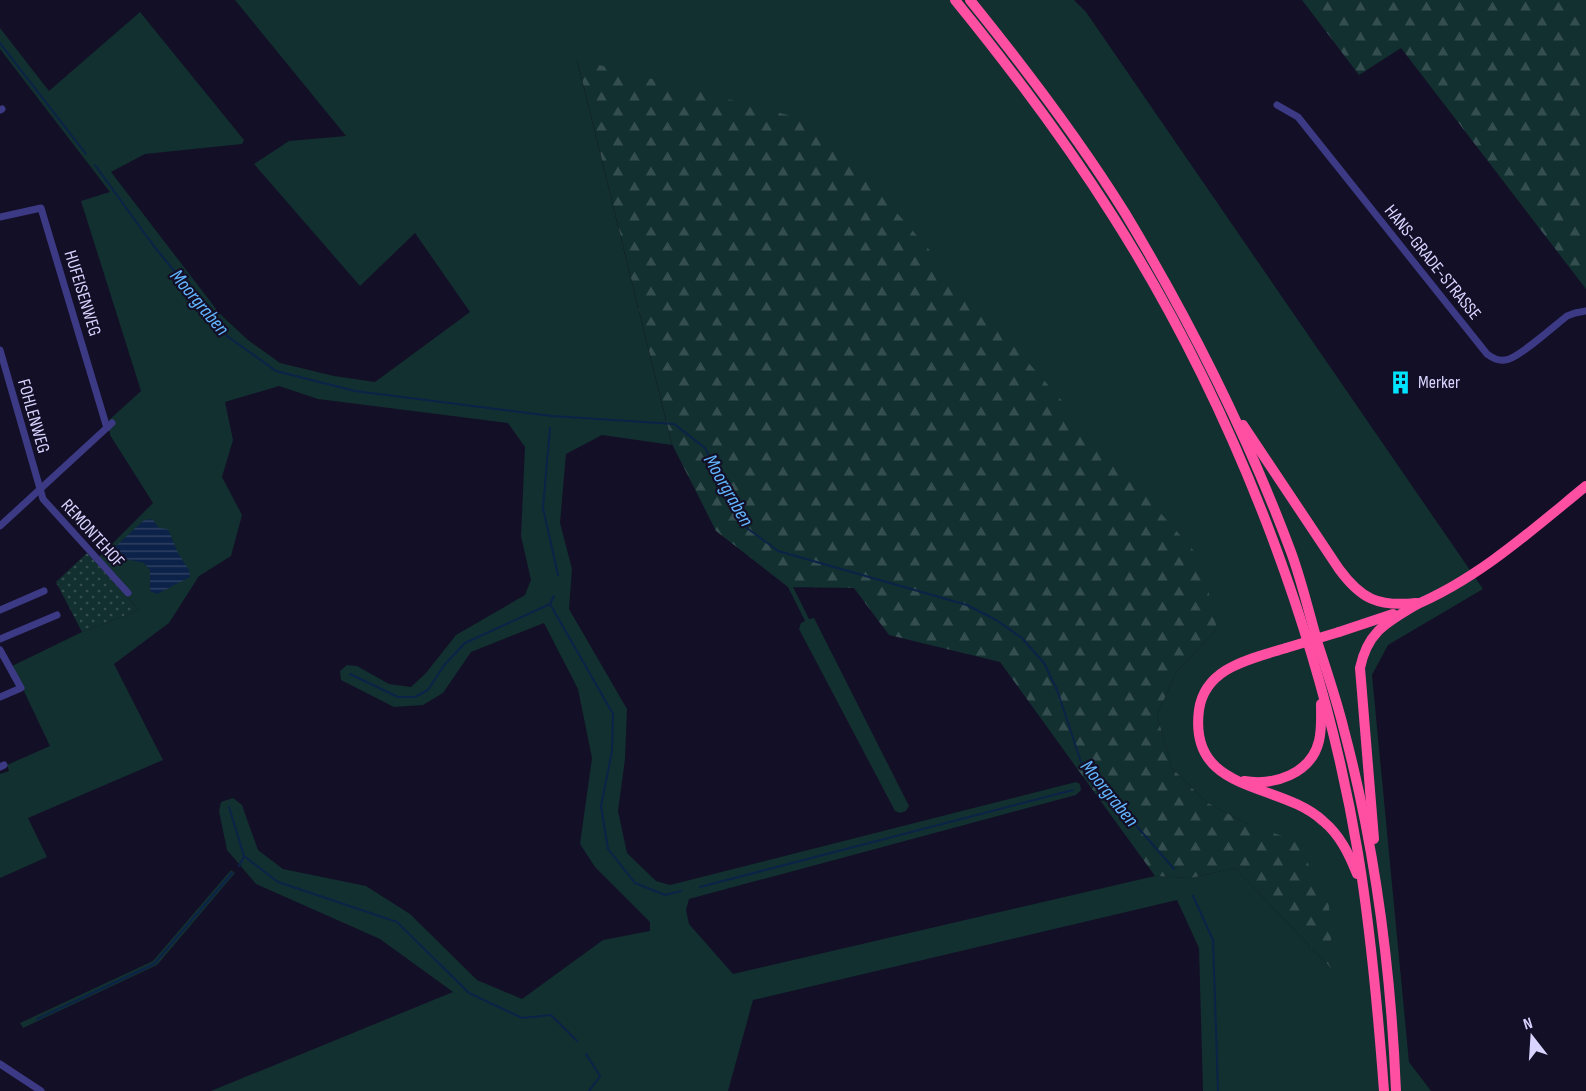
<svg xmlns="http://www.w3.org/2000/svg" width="1586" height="1091" font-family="'Sofia Sans Condensed',sans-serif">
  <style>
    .green { fill: #12302f; fill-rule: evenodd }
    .forest { fill: url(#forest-firs) }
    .park { fill: url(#park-dots) }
    .water { fill: url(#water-rules) }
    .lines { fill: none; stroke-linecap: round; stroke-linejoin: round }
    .stream { stroke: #0c2248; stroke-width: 2 }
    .minor { stroke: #3d3a85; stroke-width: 7 }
    .highway { stroke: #ff4fa3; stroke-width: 10 }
    .highway-bridge { stroke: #ff4fa3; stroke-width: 10 }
    .labels { text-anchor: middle; stroke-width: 4.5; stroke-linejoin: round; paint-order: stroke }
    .street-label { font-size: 18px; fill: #d9d4ff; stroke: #130f26 }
    .poi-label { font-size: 18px; fill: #d9d4ff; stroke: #130f26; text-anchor: start }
    .water-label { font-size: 20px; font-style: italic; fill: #62b6ff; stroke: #130f26 }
  </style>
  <defs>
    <pattern id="forest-firs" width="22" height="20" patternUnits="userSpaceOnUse" patternTransform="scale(1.5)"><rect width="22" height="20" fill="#12302f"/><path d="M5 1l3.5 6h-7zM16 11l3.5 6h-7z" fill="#344d4e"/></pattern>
    <pattern id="park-dots" width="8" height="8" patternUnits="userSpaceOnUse" patternTransform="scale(1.5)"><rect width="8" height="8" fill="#12302f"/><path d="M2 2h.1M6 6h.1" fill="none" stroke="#344d4e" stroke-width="1.8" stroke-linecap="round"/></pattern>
    <pattern id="water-rules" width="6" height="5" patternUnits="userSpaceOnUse" patternTransform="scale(1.5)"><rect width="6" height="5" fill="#0c2248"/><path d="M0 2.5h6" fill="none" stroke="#2f4163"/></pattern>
  </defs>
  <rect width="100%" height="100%" fill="#130f26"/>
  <!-- green -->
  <g class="green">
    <path d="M235,0H1074L1086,12L1483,589L1388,645L1372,675L1409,1062L1431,1091H1203L1199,948L1177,900L753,1000L728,1091H211L453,992L380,939L256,884L227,850L219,811L221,802L233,798L242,805L258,850L283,869L366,886L410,914L477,980L522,999L603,940L650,931V922L595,867L580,844L592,758L578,689L544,623L471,652L443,693L423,705L394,707L341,680L340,671L347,665L357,666L389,684L411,687L426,673L456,635L525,595L531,580L521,536L525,447L508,423L318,399L279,386L225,402L233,440L222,477L242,515L231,556L199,576L169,623L114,664L163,760L28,818L47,857L0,878V774L9,771L7,765L50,746L12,666L82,632L139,610L95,561L153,503L110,435L109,420L141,391L81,201L110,192L0,49V28L49,91L140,12L244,140L242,144L145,154L111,172L220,314L248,340L280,363L334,376L375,382L470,312L415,233L360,286L254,164L289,141L346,136ZM577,60L1217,629L1177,671L1157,715L1172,768L1206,802L1248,824L1332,969L1235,868L1191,878L1155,876L733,974L689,924L686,910L689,899L1076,795L1081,790L1080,784L1076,782L670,885L656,881L627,853L618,811L625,759L627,709L569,609L572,569L560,523L566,454L602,435L672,445Z"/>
    <polygon points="788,587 793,587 809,619 814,618 909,806 906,811 900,813 895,811 799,629 801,623 805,621"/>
    <polygon points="231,870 235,873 157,965 23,1028 20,1023 153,961"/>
  </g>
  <!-- forest -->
  <g class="forest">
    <polygon points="1302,0 1586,0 1586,289 1401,48 1359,75"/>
    <polygon points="577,59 818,123 1201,559 1217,629 1177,671 1157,715 1172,768 1206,802 1248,824 1297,841 1329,906 1333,970 1235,868 1191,878 1155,876 1000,662 889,635 854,588 788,587 716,531 672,444"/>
  </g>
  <!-- park -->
  <polygon class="park" points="87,553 139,610 82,632 56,582"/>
  <!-- water -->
  <polygon class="water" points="149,519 153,520 159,528 168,529 178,553 189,570 190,577 157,594 150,591 150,570 144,563 116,557 114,548 143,521"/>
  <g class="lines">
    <!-- stream -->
    <g class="stream">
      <polyline points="0,43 86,154"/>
      <polyline points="95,165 153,245 227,336 276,371 355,391 552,416 674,424 705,448 747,528 778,551 967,605 996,620 1022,638 1044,663 1057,690 1081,762 1174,869"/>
      <polyline points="550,428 543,508 558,575"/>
      <polyline points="554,596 550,604 613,714 612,751 601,806 608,849 635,883 665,895 681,891"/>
      <polyline points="350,674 398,697 415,697 428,690 445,664 465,643 550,604"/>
      <polyline points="229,807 244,856 278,882 397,922 469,993 522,1018 551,1015 577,1041"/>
      <polyline points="239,866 244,856"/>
      <polyline points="700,887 1073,790"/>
      <polyline points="1193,896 1213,940 1218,1091"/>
      <polyline points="37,1019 154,964 232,873"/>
      <polyline points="586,1054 600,1076 589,1091"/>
    </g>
    <!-- minor -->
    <g class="minor">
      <path d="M1277,105L1298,117L1487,354C1493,358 1497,361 1505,360C1518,359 1554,326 1567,316L1575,313L1586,311"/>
      <polyline points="0,110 2,109"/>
      <polyline points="0,217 41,208 107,428"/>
      <polyline points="0,350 43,499 128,593"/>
      <polyline points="0,526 112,423"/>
      <polyline points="0,610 44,591"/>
      <polyline points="0,639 57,615"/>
      <polyline points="0,650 21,688 0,697"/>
      <polyline points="0,767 4,765"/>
      <polyline points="0,1064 41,1091"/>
    </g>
    <!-- highway -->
    <g class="highway">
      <path d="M955,0C1012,70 1066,142 1114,218C1233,406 1321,633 1358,853C1371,932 1378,1011 1384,1091"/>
      <path d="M970,0C1025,68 1079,139 1125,213C1190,321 1247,434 1291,552C1302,582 1309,613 1318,644C1327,672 1337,701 1344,730C1375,847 1391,970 1396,1091"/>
      <path d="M1243,425L1339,569C1361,599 1378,607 1416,603"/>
      <path d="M1413,606C1478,579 1532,530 1586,486"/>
      <polyline points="1339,632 1393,614"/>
      <path d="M1286,648C1251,659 1205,667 1199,710C1188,795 1280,781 1323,821C1340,835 1349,854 1357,874"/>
      <path d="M1244,781C1274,786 1311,774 1319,741C1322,728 1321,716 1321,704"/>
      <path d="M1374,839L1360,668C1368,630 1388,622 1419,603"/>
    </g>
    <!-- highway-bridge -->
    <polyline class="highway-bridge" points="1286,648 1339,632"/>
  </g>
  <!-- icons -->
  <defs>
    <symbol id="building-bare" viewBox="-9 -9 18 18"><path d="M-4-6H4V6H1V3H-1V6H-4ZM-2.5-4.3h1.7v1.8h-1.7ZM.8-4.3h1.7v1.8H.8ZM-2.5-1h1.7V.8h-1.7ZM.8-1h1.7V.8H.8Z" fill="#00e5ff" stroke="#130f26" stroke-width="2.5" paint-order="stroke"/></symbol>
  </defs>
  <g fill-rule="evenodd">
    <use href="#building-bare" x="1384" y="366" width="33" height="33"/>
  </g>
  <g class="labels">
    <!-- street labels -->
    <g class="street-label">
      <text transform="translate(1433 262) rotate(51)" y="6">HANS-GRADE-STRASSE</text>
      <text transform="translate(83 293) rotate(73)" y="6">HUFEISENWEG</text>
      <text transform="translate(34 416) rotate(74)" y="6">FOHLENWEG</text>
      <text transform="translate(93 533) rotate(48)" y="6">REMONTEHOF</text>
    </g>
    <!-- poi labels -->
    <g class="poi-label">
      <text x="1418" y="388">Merker</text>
    </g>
    <!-- water labels -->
    <g class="water-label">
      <text transform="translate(200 302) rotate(50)" y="7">Moorgraben</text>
      <text transform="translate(729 490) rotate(60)" y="7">Moorgraben</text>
      <text transform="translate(1110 793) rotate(51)" y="7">Moorgraben</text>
    </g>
  </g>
  <!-- north arrow -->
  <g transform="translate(1532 1037) rotate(343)" stroke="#130f26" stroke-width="4.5" paint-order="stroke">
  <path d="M0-4.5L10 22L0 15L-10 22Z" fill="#d9d4ff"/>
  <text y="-9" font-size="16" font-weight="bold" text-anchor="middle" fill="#d9d4ff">N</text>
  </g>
</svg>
